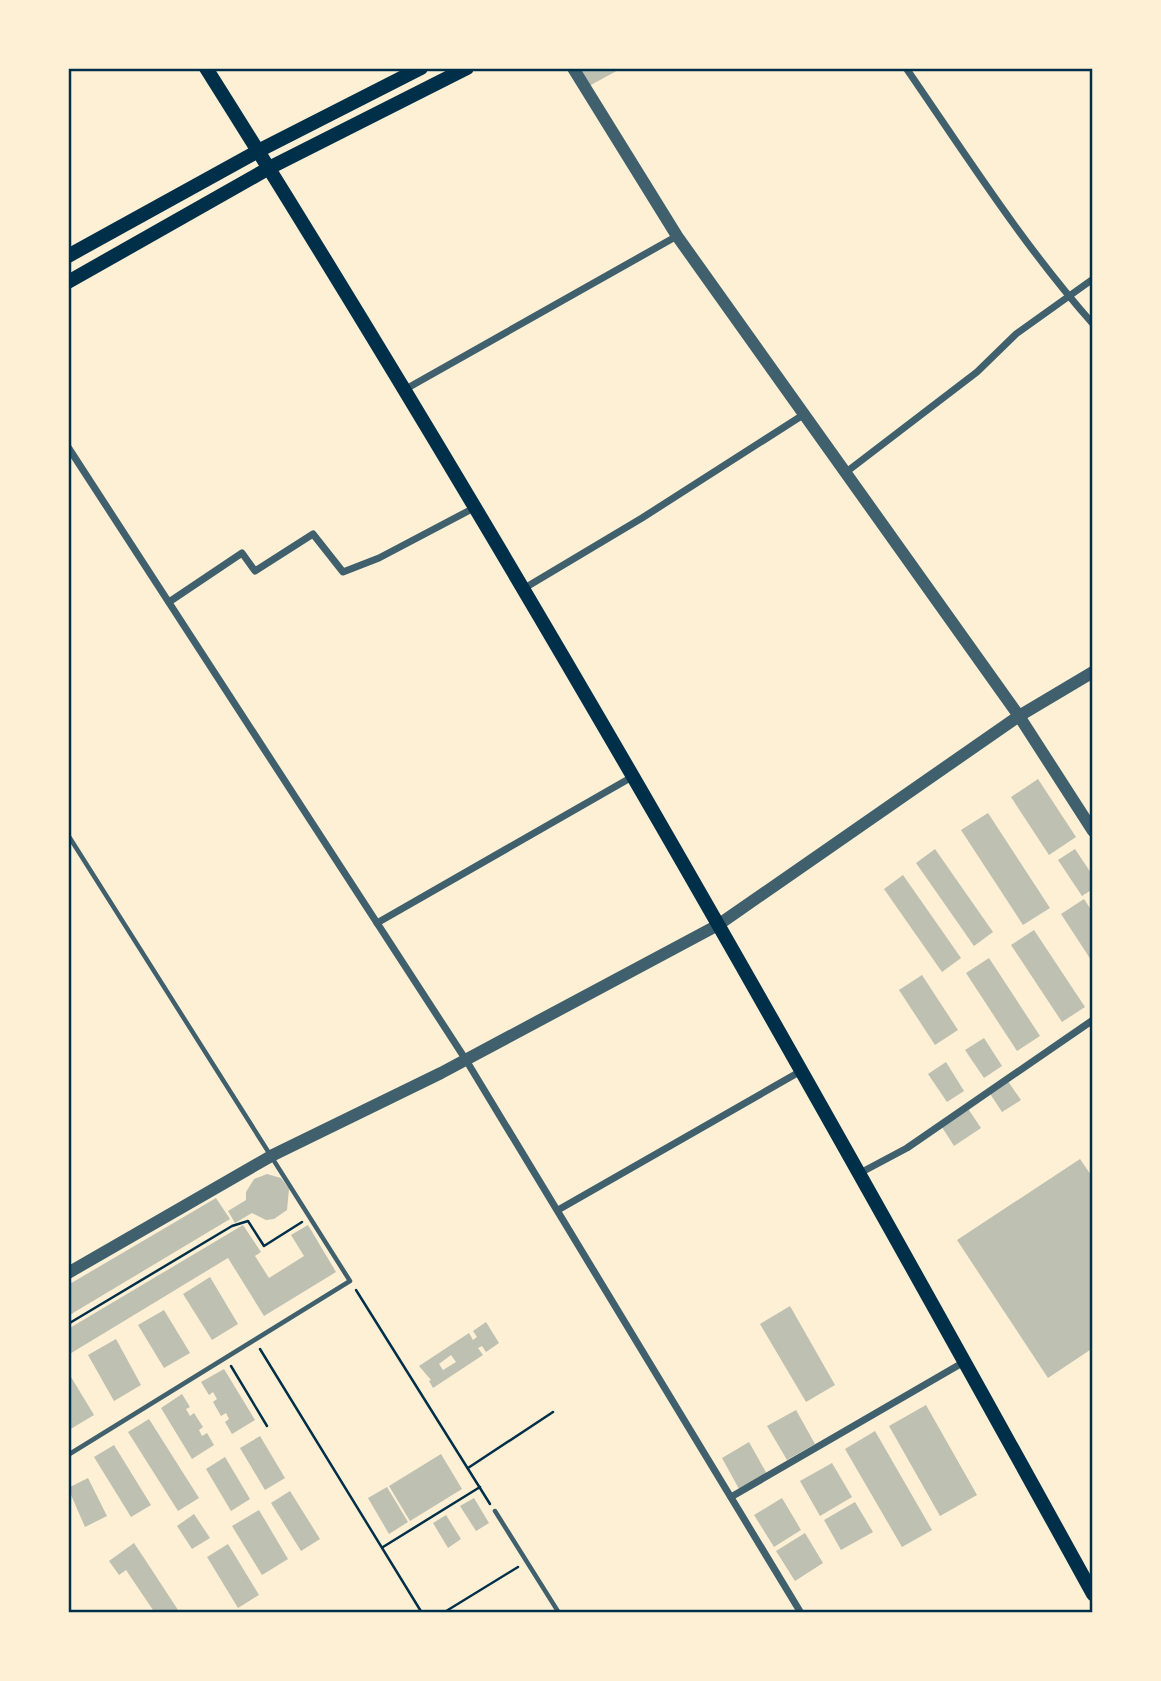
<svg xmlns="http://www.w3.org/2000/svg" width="1161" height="1681" font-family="Mulish,sans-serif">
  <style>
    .building { fill: #bec0b2; fill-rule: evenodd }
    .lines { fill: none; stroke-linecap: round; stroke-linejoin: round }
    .path { stroke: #003049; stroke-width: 2.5 }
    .service { stroke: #3f606c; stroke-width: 4.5 }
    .minor { stroke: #3f606c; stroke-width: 7 }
    .tertiary { stroke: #3f606c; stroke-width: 12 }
    .secondary { stroke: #003049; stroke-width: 14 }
    .primary { stroke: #003049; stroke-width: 14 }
    .neatline { fill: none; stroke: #003049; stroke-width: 2.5 }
  </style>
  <rect width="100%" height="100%" fill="#fdf0d5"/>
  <!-- building -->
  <g class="building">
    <polygon points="580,68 622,68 589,86"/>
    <polygon points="1038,779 1076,837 1049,855 1011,797"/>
    <polygon points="988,813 1050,908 1023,925 961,830"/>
    <polygon points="935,849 993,932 974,946 916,863"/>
    <polygon points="1075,849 1093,876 1093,889 1082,896 1058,860"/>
    <polygon points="903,875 961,958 942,972 884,889"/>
    <polygon points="1084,899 1093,913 1093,963 1061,914"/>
    <polygon points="1034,930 1085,1007 1062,1022 1011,945"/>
    <polygon points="989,958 1040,1036 1017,1051 966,973"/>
    <polygon points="922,975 958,1030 935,1045 899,990"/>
    <polygon points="984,1038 1002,1066 984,1078 965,1050"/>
    <polygon points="946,1062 964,1091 947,1102 928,1074"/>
    <polygon points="1005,1077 1021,1100 1002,1112 987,1089"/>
    <polygon points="967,1107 981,1128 954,1146 940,1124"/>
    <polygon points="1080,1159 1093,1178 1093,1348 1048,1378 957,1240"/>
    <polygon points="267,1174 281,1178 289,1189 287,1210 274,1219 266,1220 252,1213 235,1223 228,1211 246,1200 246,1192 254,1179"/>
    <polygon points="216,1198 230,1219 68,1316 68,1285"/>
    <polygon points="243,1225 261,1252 255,1256 269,1278 304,1256 291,1235 308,1225 336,1272 264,1316 228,1258 68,1355 68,1329"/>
    <polygon points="210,1277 238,1324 212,1340 183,1294"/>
    <polygon points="790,1306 835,1385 806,1402 760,1324"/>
    <polygon points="164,1310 190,1353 164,1368 138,1325"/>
    <path d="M486,1322L499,1343L486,1352L482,1346L478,1348L483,1355L433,1388L429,1381L431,1380L419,1366L469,1333L473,1340L477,1337L473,1331ZM451,1355L456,1362L443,1370L439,1364Z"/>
    <polygon points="116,1339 141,1385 114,1401 88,1355"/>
    <polygon points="224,1369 255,1420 232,1434 225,1422 229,1419 226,1413 221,1416 213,1402 217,1399 213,1392 209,1395 201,1382"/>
    <polygon points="68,1372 94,1415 69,1430 68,1428"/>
    <polygon points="182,1394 190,1407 186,1409 190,1416 194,1413 203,1427 199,1430 202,1436 207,1433 214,1445 192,1459 161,1408"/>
    <polygon points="926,1405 977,1495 940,1516 889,1426"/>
    <polygon points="796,1410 815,1444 787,1460 767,1426"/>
    <polygon points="149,1419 199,1498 178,1511 128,1432"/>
    <polygon points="875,1431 932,1530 902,1547 845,1449"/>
    <polygon points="260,1436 285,1478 265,1490 240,1448"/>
    <polygon points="749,1442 767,1474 739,1489 722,1458"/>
    <polygon points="114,1445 151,1505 131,1517 94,1457"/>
    <polygon points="441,1454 462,1489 410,1521 389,1486"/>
    <polygon points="225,1457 250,1499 231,1511 206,1469"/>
    <polygon points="832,1463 852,1497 820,1516 800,1481"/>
    <polygon points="88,1478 107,1516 85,1527 68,1488"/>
    <polygon points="387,1487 408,1522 389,1534 368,1498"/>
    <polygon points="290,1491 320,1539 301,1551 271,1503"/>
    <polygon points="474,1498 489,1523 476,1531 460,1506"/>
    <polygon points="782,1498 801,1530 774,1547 754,1515"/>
    <polygon points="855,1502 873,1532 841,1550 824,1520"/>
    <polygon points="259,1510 288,1559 262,1575 232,1526"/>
    <polygon points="194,1514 210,1538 192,1549 177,1526"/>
    <polygon points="446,1515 461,1539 448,1548 433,1523"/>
    <polygon points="805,1533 823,1563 795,1581 776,1551"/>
    <polygon points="134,1543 144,1558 180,1613 155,1613 126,1570 119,1575 109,1561"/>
    <polygon points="228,1544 259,1595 238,1608 207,1557"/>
  </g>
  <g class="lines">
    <!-- path -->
    <g class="path">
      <polyline points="356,1290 490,1504"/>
      <polyline points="68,1324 232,1226 248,1221 264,1246 302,1222"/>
      <polyline points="260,1349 422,1613"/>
      <polyline points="231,1366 267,1426"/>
      <polyline points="468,1468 553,1412"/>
      <polyline points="383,1547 480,1487"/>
      <polyline points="443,1613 518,1567"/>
    </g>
    <!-- service -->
    <g class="service">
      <polyline points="68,835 350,1281 68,1455"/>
      <polyline points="495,1511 559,1613"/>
    </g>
    <!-- minor -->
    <g class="minor">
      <path d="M906,68C966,155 1023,245 1093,324"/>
      <polyline points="404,390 677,236"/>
      <polyline points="68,447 466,1060 801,1613"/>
      <polyline points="845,473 977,372 1016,334 1093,279"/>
      <polyline points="523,589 642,518 803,415"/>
      <polyline points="169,602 242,553 255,571 313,534 343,572 379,558 474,508"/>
      <polyline points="377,923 632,777"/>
      <polyline points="860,1173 907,1148 1093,1020"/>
      <polyline points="558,1210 801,1071"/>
      <polyline points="731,1497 964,1362"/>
    </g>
    <!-- tertiary -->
    <g class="tertiary">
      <polyline points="573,68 677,236 1019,716 1093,831"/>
      <polyline points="68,1273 273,1155 441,1073 718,925 1019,716 1093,672"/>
    </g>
    <!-- secondary -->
    <path class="secondary" d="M206,68C520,566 809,1079 1093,1594"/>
    <!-- primary -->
    <g class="primary">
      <polyline points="68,256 260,150 421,68"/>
      <polyline points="68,282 271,167 467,68"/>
    </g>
  </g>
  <!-- border -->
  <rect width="1161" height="1681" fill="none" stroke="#fdf0d5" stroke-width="140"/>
  <rect x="70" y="70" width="1021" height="1541" class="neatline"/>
</svg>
